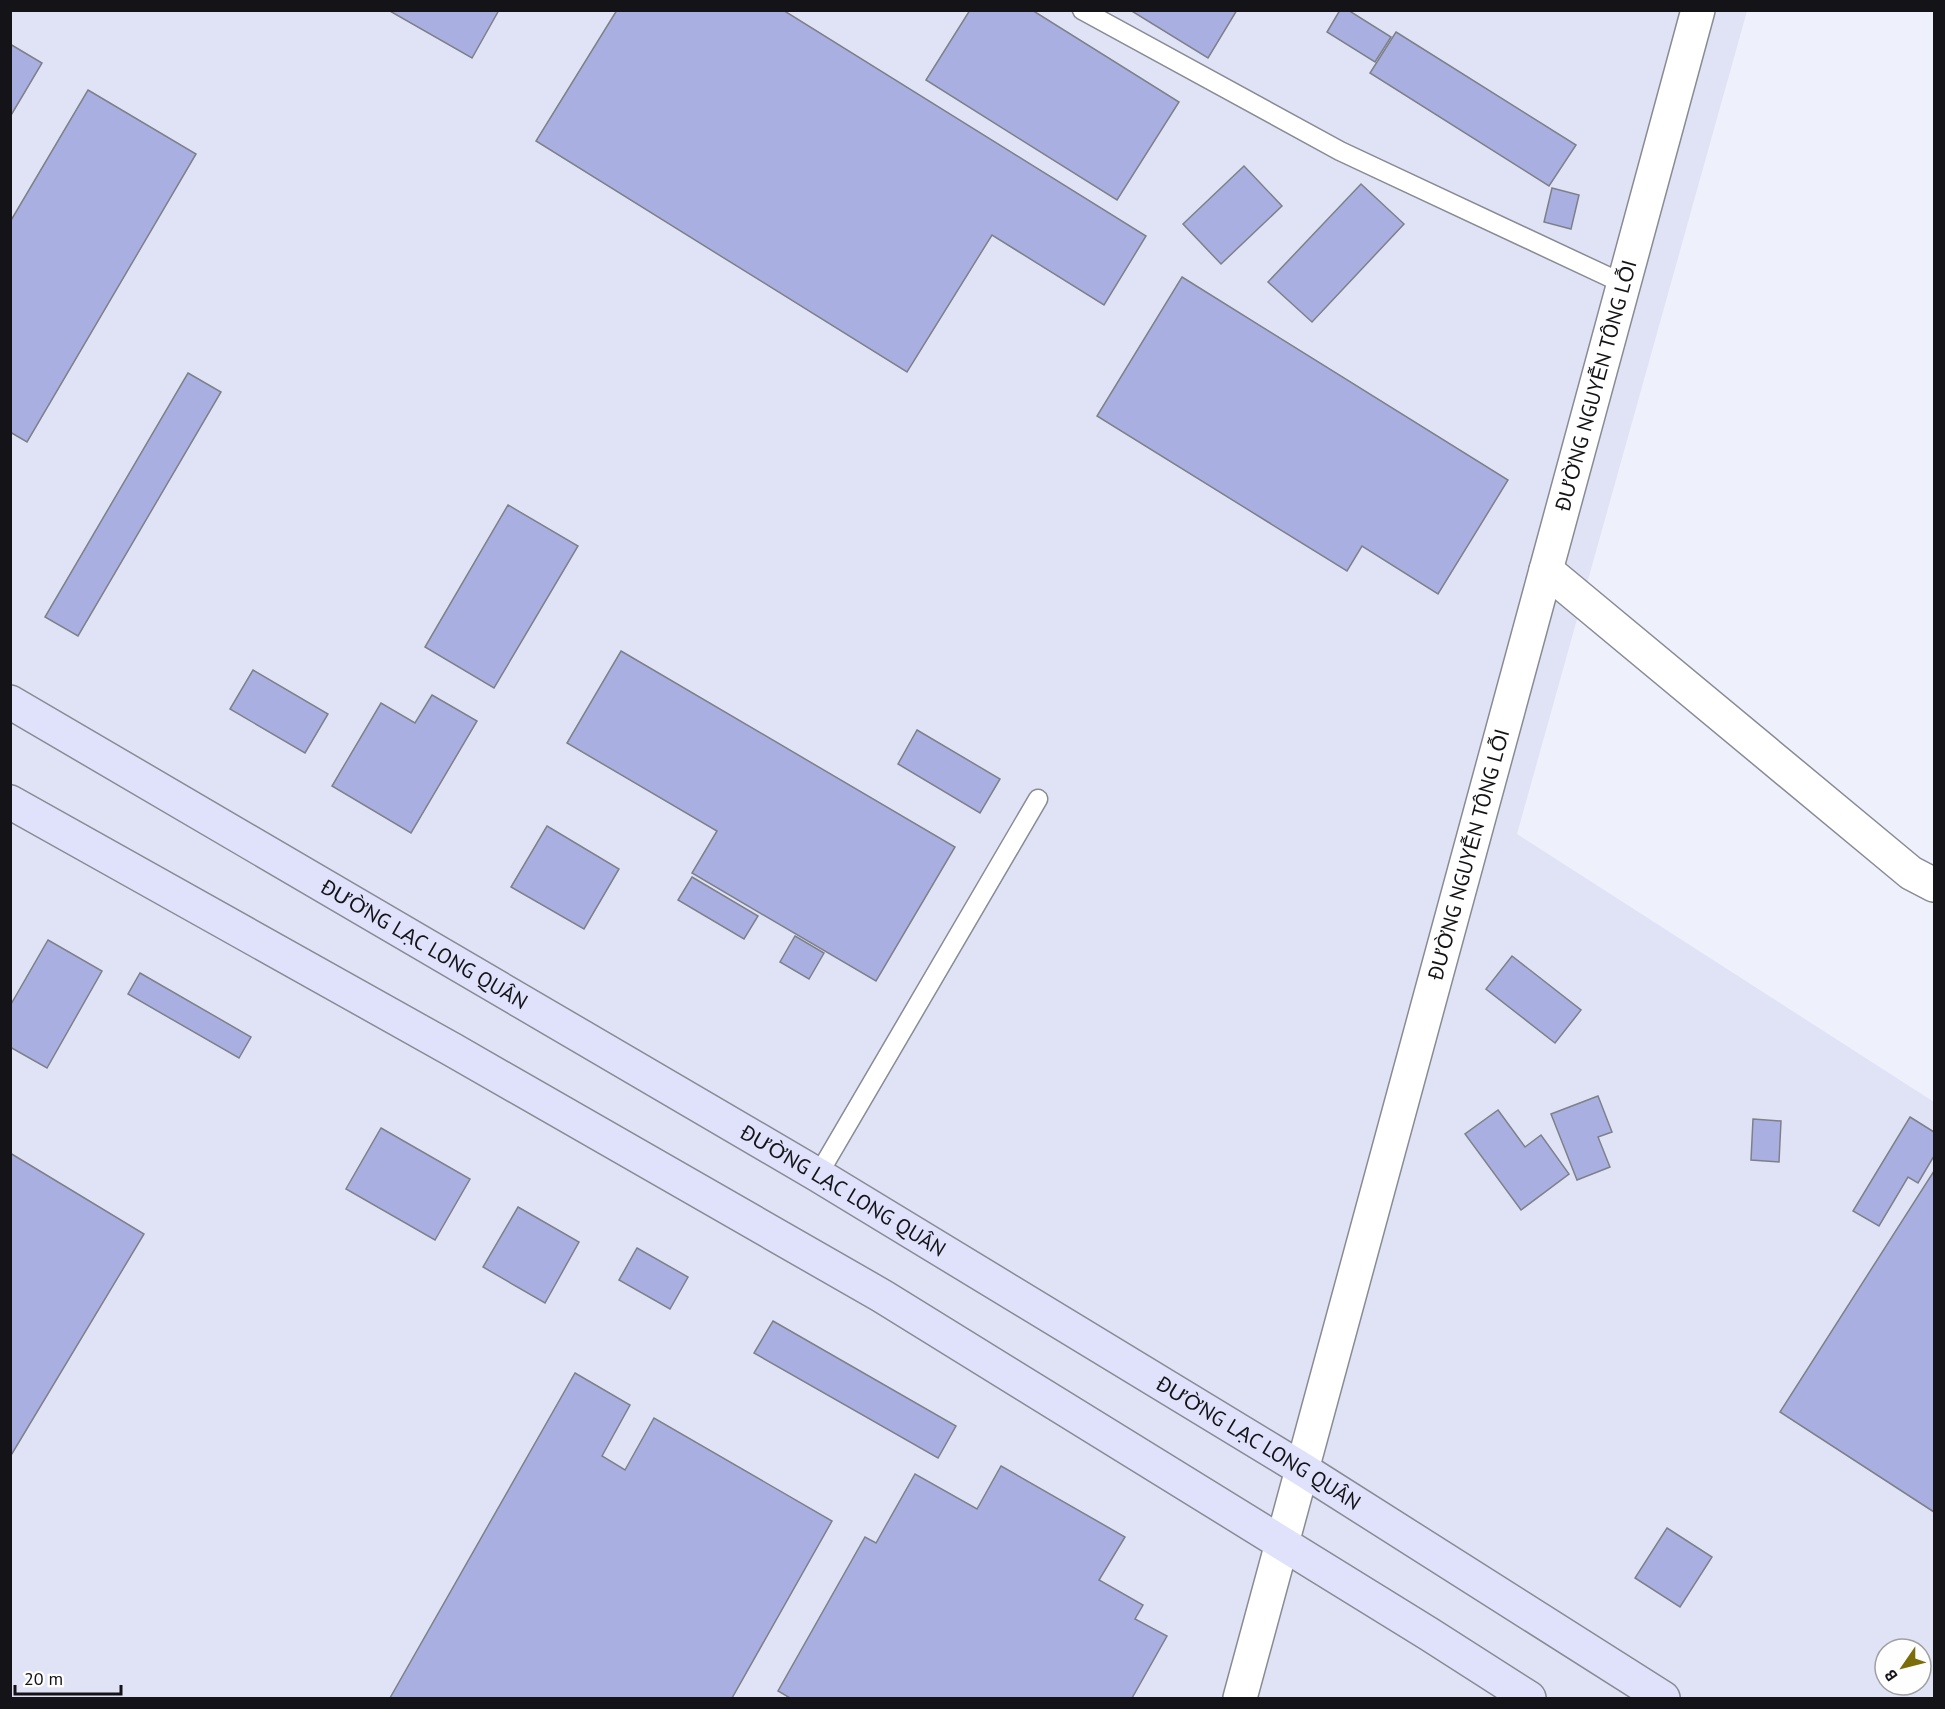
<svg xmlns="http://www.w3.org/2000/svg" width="1945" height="1709" font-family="'PT Sans',sans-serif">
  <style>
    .built { fill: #e0e3f5; fill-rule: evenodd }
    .building { fill: #a9b0e1; stroke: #7e8089; stroke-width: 1.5 }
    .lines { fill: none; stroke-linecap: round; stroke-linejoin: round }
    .service-casing { stroke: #898b94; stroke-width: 21 }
    .minor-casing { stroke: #898b94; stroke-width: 36 }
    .secondary-casing { stroke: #898b94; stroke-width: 36 }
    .service { stroke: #fff; stroke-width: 18 }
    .minor { stroke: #fff; stroke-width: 33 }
    .secondary { stroke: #dfe2fa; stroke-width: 33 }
    .labels { text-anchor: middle; stroke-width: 4.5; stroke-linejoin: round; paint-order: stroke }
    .street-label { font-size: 21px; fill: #141418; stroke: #fefefe }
  </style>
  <rect width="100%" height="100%" fill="#eef0fb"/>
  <!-- built -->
  <path class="built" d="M11,11H1747L1517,834L1934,1102V1698H11ZM1885,1649H1921V1685H1885Z"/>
  <!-- building -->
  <g class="building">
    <polygon points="388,10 499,10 472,58"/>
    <polygon points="617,10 783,10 1146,236 1104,305 992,235 907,372 536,141"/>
    <polygon points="970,10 1032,10 1179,102 1117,200 926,80"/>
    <polygon points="1130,10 1237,10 1208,58"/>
    <polygon points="1340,10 1348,10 1391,37 1375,62 1327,32"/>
    <polygon points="1396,32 1576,145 1549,186 1370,73"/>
    <polygon points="10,44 42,63 10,117"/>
    <polygon points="88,90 196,154 27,442 10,432 10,222"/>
    <polygon points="1244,166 1282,206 1221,264 1183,224"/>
    <polygon points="1361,184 1404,224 1312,322 1268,282"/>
    <polygon points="1552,188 1579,195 1571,229 1544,222"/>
    <polygon points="1182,277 1508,480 1438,594 1362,546 1347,571 1097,416"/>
    <polygon points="188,373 221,392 78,636 45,617"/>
    <polygon points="508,505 578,546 494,688 425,647"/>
    <polygon points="621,651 955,847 876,981 692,873 717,831 567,743"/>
    <polygon points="253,670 328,714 305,753 230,709"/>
    <polygon points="432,695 477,721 411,833 332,786 381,703 415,723"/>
    <polygon points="917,730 1000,779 980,813 898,764"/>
    <polygon points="547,826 619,869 584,929 511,887"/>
    <polygon points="692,877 758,916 744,939 678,900"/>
    <polygon points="795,936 824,953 809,979 780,962"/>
    <polygon points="48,940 102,971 47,1068 10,1047 10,1006"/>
    <polygon points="1512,956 1581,1010 1555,1043 1486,989"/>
    <polygon points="140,973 251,1037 239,1058 128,994"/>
    <polygon points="1598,1096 1612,1132 1598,1137 1610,1167 1577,1180 1551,1114"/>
    <polygon points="1498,1110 1525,1147 1541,1135 1569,1174 1521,1210 1465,1134"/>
    <polygon points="1910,1117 1934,1132 1934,1156 1918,1183 1908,1177 1879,1226 1853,1211"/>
    <polygon points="1753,1119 1781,1121 1779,1162 1751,1160"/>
    <polygon points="381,1128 470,1179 435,1240 346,1189"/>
    <polygon points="10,1153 144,1234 10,1457"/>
    <polygon points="1934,1171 1934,1512 1780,1412"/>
    <polygon points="518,1207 579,1242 545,1303 483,1267"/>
    <polygon points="637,1248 688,1277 670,1309 619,1280"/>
    <polygon points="773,1321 956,1426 938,1458 754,1353"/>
    <polygon points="575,1373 630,1405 602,1456 625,1470 654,1418 832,1521 732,1698 390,1698"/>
    <polygon points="1001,1466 1125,1537 1099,1580 1143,1605 1135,1619 1167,1636 1132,1698 790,1698 778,1691 865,1537 876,1543 915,1474 977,1509"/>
    <polygon points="1667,1528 1712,1557 1680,1607 1635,1578"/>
  </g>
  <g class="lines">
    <defs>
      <g id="service">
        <polyline points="1082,10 1340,151 1624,284"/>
        <polyline points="818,1175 1038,799"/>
      </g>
      <g id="minor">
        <polyline points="1546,570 1911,873 1934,885"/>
        <path id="s1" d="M1240,1698L1698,10"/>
      </g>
      <g id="secondary">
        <path id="s2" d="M10,702L818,1175L1302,1469L1663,1698"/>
        <polyline points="10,802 453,1050 882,1296 1429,1634 1529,1698"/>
      </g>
    </defs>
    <!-- service casing -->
    <use href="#service" class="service-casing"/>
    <!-- minor casing -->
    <use href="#minor" class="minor-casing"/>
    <!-- secondary casing -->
    <use href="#secondary" class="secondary-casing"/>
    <!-- service -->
    <use href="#service" class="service"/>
    <!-- minor -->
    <use href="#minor" class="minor"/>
    <!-- secondary -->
    <use href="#secondary" class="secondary"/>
  </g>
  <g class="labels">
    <!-- street labels -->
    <g class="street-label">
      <text dy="7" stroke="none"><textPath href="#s1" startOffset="1360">ĐƯỜNG NGUYỄN TÔNG LỖI</textPath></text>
      <text dy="7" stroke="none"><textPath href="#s1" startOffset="874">ĐƯỜNG NGUYỄN TÔNG LỖI</textPath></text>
      <text dy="7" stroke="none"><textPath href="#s2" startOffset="480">ĐƯỜNG LẠC LONG QUÂN</textPath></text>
      <text dy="7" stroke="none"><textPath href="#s2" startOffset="966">ĐƯỜNG LẠC LONG QUÂN</textPath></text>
      <text dy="7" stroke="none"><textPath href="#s2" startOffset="1452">ĐƯỜNG LẠC LONG QUÂN</textPath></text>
    </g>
  </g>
  <!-- border -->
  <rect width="1945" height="1709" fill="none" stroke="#141418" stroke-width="24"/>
  <!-- north arrow -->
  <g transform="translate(1903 1667) rotate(235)"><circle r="28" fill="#fefefe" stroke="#a0a0a2" stroke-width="1.5"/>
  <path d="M0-4.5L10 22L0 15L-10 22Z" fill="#7d6d08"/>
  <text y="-9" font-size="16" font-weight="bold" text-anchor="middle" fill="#141418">B</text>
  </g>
  <!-- scale -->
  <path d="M15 1685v9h106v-9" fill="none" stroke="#141418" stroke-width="3"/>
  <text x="24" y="1685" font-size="18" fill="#141418" stroke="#fefefe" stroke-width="4.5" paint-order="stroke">20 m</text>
</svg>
